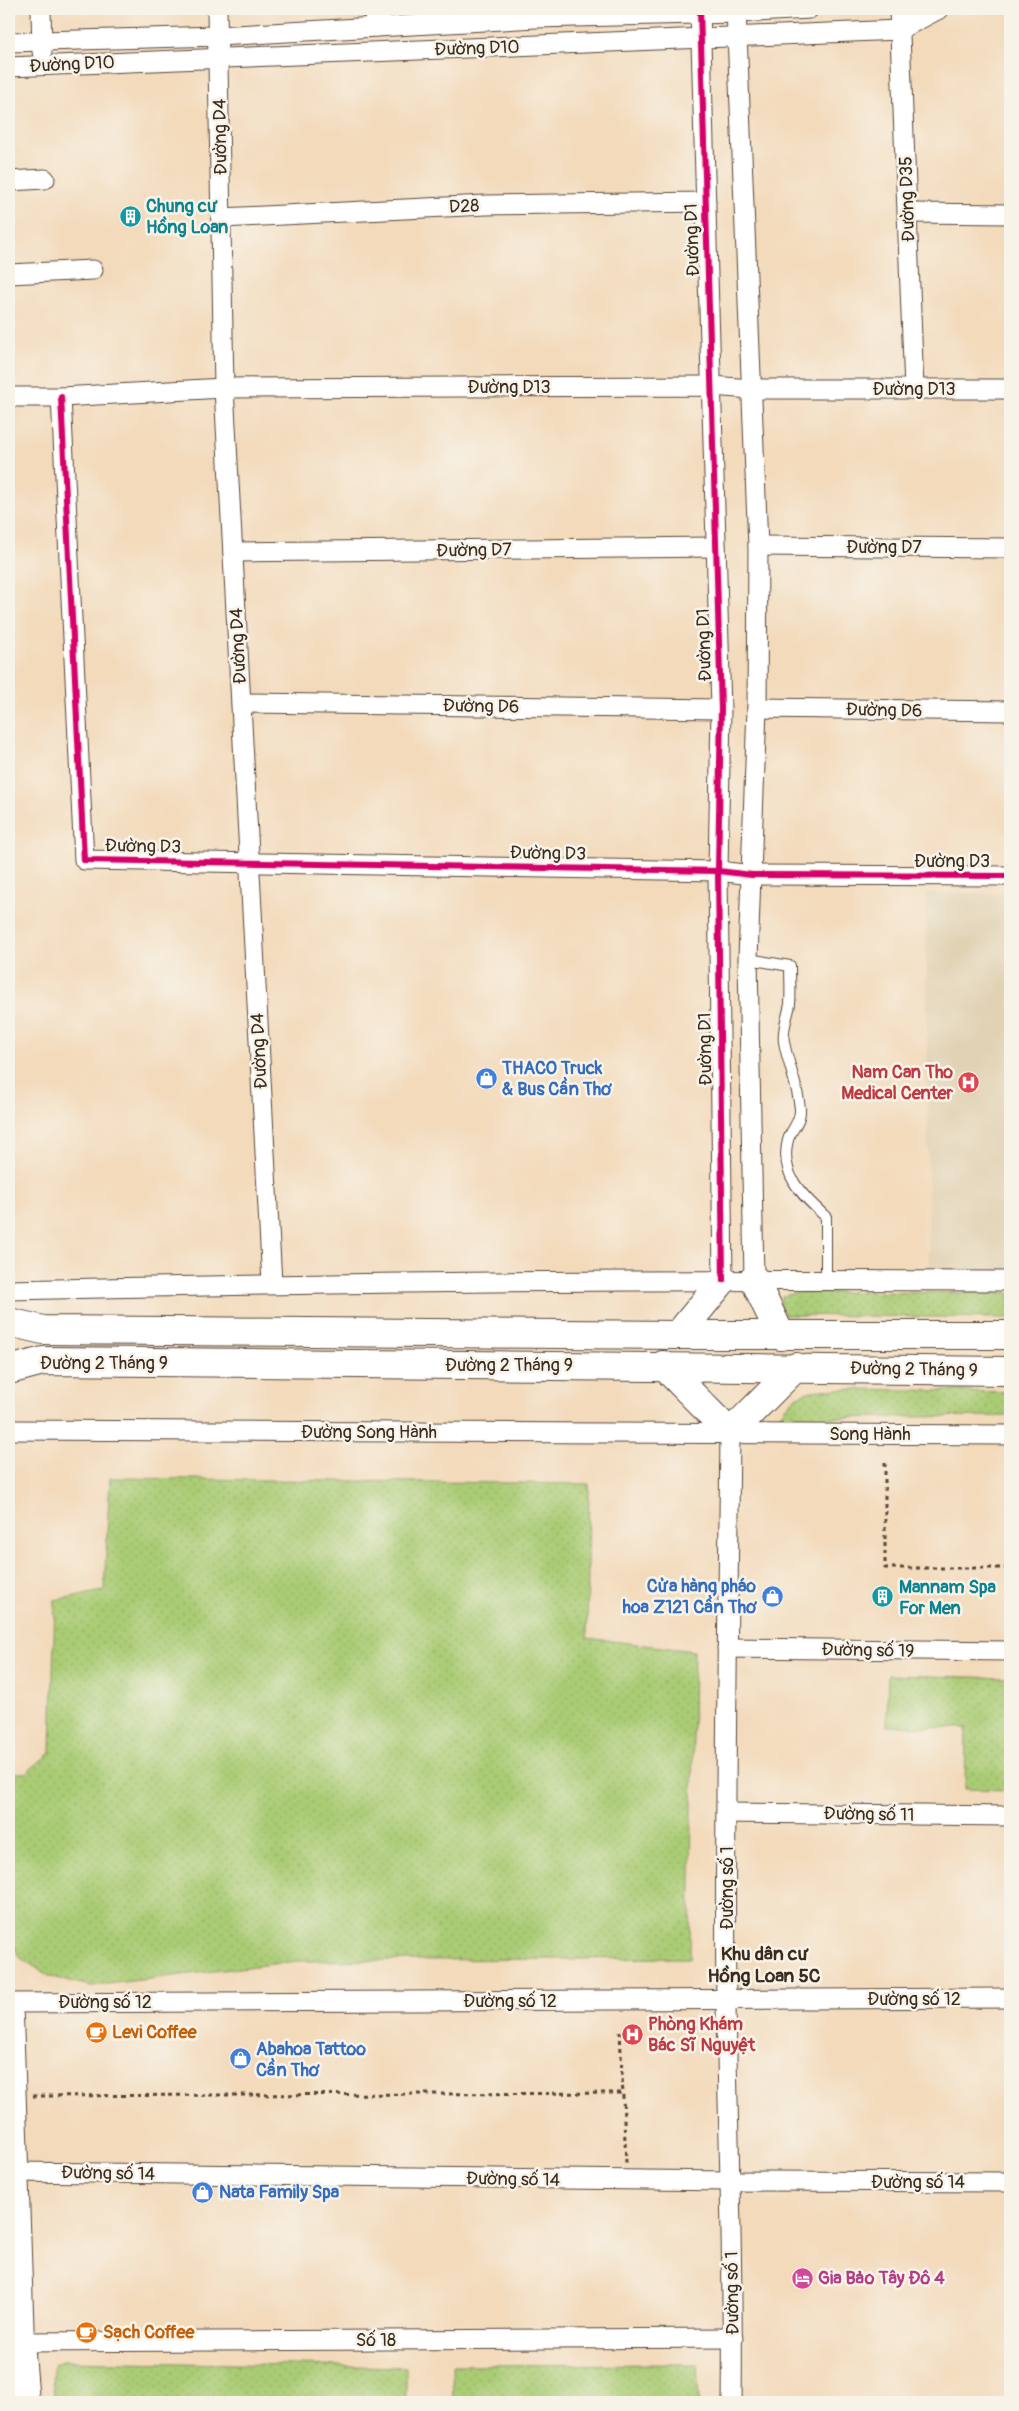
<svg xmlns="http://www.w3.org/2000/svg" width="1019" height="2411" font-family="Pangolin,sans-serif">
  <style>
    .built { fill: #e1d2b4 }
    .grass { fill: url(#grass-dots); stroke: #727b4a }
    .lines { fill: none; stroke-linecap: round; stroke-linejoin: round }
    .service-casing { stroke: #574436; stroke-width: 12 }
    .minor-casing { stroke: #574436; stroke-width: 21 }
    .secondary-casing { stroke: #574436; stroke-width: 30 }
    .trunk-casing { stroke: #574436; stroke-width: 30 }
    .path { stroke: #574436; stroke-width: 3; stroke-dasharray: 4 4; stroke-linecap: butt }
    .service { stroke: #fff; stroke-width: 10 }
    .minor { stroke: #fff; stroke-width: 19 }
    .secondary { stroke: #fff; stroke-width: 28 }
    .trunk { stroke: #fff; stroke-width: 28 }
    .cycleway-casing { stroke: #f7f3e8; stroke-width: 9 }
    .cycleway { stroke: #d6006c; stroke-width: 6 }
    .labels { text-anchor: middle; stroke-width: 5; stroke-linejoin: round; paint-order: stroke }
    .street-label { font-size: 18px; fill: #3b2a1e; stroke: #f7f3e8 }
    .culture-label { font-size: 18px; font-weight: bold; fill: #0d838f; stroke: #f7f3e8; text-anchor: start }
    .shop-label { font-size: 18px; font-weight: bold; fill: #366cbe; stroke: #f7f3e8; text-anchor: start }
    .health-label { font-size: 18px; font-weight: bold; fill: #be3a42; stroke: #f7f3e8; text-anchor: end }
    .food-label { font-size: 18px; font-weight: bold; fill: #c56008; stroke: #f7f3e8; text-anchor: start }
    .hotel-label { font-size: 18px; font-weight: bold; fill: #b23c85; stroke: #f7f3e8; text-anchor: start }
    .neighbourhood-label { font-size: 19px; font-weight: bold; fill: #3b2a1e; stroke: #f7f3e8 }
  </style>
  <defs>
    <pattern id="grass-dots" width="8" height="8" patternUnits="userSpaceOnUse" patternTransform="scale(1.25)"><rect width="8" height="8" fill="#aacc75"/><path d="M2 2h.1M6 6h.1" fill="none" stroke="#93af65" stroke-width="1.8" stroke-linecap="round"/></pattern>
  </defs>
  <rect width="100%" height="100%" fill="#f7f3e8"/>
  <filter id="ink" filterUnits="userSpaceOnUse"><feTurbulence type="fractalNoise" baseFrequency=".02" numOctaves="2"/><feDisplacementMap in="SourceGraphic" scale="10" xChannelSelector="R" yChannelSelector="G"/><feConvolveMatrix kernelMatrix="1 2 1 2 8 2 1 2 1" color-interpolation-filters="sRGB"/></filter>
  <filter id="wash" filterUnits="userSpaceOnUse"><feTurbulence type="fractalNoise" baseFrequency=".0096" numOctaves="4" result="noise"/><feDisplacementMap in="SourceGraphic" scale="20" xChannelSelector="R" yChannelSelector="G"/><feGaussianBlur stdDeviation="1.12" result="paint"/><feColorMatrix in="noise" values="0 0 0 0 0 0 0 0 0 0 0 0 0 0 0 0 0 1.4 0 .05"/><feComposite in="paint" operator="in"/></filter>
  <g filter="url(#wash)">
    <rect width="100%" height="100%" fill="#f3dabb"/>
    <!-- built -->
    <polygon class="built" points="926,893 1010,894 1010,1271 929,1271"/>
    <!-- grass -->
    <g class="grass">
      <polygon points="803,1292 1010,1293 1010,1318 785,1315 779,1304 782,1296"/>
      <path d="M854,1389L1010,1392V1416L778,1418C797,1384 820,1391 854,1389Z"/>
      <polygon points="110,1478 589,1484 587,1638 694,1651 690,1958 297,1961 91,1986 51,1977 19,1957 9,1933 9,1773 26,1773 51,1752 55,1600 104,1591"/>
      <polygon points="888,1675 1010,1678 1010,1790 965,1789 966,1728 887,1726"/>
      <polygon points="62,2361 406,2367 406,2402 54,2402 53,2365"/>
      <polygon points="697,2364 699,2402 453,2402 452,2365"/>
    </g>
  </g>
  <g filter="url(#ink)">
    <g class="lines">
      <defs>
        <path id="service" d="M748,959L790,966C790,978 791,992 790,1004C788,1017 782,1028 784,1042C788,1064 798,1086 800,1109C801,1122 791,1129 788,1140C779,1175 803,1196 826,1217V1280"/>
        <g id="minor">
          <polyline points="41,9 42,52"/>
          <polyline points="217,9 224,388 272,1283"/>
          <polyline points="374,9 375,27"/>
          <polyline points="700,9 721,709 718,871 723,1280"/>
          <polyline points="736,9 758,546 757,708 748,959 754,1279"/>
          <polyline points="899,9 914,389"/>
          <polyline points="9,42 218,36 536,18 736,13 809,9"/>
          <polyline points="9,67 899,30 939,9"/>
          <polyline points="9,181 45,179"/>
          <polyline points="908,213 1010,214"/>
          <polyline points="221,218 486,205 706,202"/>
          <polyline points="9,274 93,270"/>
          <polyline points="9,397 61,397 224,388 712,386 751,389 1010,389"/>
          <polyline points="61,397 84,860 718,871 752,875 1010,876"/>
          <polyline points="758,546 1010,548"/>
          <polyline points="233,552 716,547"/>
          <polyline points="241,703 721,709"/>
          <polyline points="757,708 1010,711"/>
          <path d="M9,1290C343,1282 676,1279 1010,1281"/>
          <polyline points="9,1430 1010,1435"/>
          <path d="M730,1433C728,1623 724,1813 726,2003C728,2136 734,2269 732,2402"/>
          <polyline points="727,1648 1010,1651"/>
          <polyline points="727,1813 1010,1816"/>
          <polyline points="9,2003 1010,1998"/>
          <polyline points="15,2172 729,2181 1010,2182"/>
          <polyline points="20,2342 733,2338"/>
        </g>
        <polyline id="secondary" points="9,2017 20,2342 25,2402"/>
        <g id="trunk">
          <polyline points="754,1279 781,1336"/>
          <polyline points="9,1322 43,1330 678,1335 1010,1335"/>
          <polyline points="678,1335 723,1280"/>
          <polyline points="663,1365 730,1433 796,1367"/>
          <path d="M9,1370L43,1361C365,1366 688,1365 1010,1371"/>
        </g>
      </defs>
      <!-- service casing -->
      <use href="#service" class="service-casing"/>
      <!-- minor casing -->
      <use href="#minor" class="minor-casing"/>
      <!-- secondary casing -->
      <use href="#secondary" class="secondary-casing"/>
      <!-- trunk casing -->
      <use href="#trunk" class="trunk-casing"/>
      <!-- path -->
      <g class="path">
        <polyline points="885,1463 885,1568 1010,1568"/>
        <polyline points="620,2031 626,2163"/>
        <polyline points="33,2096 623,2093"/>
      </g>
      <!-- service -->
      <use href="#service" class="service"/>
      <!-- minor -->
      <use href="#minor" class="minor"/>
      <!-- secondary -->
      <use href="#secondary" class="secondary"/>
      <!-- trunk -->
      <use href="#trunk" class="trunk"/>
      <defs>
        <g id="cycleway">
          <polyline points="700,9 721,709 718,871 723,1280"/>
          <polyline points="61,397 84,860 718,871 752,875 1010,876"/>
        </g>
      </defs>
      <!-- cycleway casing -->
      <use href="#cycleway" class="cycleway-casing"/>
      <!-- cycleway -->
      <use href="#cycleway" class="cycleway"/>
    </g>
  </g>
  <!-- icons -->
  <defs>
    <symbol id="building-disc" viewBox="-11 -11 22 22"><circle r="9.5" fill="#0f9aa8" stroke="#f7f3e8"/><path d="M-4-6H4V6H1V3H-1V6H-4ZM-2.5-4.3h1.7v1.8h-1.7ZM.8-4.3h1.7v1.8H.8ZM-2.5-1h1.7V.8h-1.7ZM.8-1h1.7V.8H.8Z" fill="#fff"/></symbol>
    <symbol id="shop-disc" viewBox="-11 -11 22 22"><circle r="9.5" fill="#3f7fe0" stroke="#f7f3e8"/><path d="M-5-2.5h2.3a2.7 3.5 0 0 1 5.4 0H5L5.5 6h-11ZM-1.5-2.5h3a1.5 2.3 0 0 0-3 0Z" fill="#fff"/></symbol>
    <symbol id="hospital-disc" viewBox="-11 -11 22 22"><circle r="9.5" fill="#e0444e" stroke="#f7f3e8"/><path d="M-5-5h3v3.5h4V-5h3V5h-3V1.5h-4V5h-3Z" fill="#fff"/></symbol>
    <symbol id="cafe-disc" viewBox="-11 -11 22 22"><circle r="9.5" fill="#e8710a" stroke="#f7f3e8"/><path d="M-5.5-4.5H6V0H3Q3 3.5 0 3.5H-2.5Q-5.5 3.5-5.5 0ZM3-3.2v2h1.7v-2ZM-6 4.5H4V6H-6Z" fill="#fff"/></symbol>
    <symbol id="hotel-disc" viewBox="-11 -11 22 22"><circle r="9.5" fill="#d1479c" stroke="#f7f3e8"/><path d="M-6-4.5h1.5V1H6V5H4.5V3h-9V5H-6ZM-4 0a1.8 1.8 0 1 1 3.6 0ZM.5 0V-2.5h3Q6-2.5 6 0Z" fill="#fff"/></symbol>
  </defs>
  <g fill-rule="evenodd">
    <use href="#building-disc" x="118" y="204" width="25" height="25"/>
    <use href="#shop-disc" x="474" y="1066" width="25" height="25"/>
    <use href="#hospital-disc" x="956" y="1070" width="25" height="25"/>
    <use href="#shop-disc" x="760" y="1584" width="25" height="25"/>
    <use href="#building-disc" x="870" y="1584" width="25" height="25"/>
    <use href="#cafe-disc" x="84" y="2020" width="25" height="25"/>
    <use href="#hospital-disc" x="620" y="2022" width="25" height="25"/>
    <use href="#shop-disc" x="228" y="2046" width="25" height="25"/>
    <use href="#shop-disc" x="190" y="2180" width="25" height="25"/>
    <use href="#hotel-disc" x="790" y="2266" width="25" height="25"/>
    <use href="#cafe-disc" x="74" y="2320" width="25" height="25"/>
  </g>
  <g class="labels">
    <!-- street labels -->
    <g class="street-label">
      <text transform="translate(477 48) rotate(-2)" y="6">Đường D10</text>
      <text transform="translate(72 64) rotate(-3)" y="6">Đường D10</text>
      <text transform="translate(220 137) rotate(-91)" y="6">Đường D4</text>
      <text transform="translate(907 199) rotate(-92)" y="6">Đường D35</text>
      <text transform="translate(464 206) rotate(-3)" y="6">D28</text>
      <text transform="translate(692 240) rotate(-92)" y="6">Đường D1</text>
      <text x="509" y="393">Đường D13</text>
      <text x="914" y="395">Đường D13</text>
      <text x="884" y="553">Đường D7</text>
      <text transform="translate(474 550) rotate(-1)" y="6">Đường D7</text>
      <text transform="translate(704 645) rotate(-92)" y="6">Đường D1</text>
      <text transform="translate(238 646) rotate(-93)" y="6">Đường D4</text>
      <text transform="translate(481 706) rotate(1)" y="6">Đường D6</text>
      <text transform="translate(884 710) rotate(1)" y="6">Đường D6</text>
      <text transform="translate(143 846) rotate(1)" y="6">Đường D3</text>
      <text transform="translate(548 853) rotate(1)" y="6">Đường D3</text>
      <text x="952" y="867">Đường D3</text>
      <text transform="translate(705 1049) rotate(-91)" y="6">Đường D1</text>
      <text transform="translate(259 1051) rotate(-93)" y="6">Đường D4</text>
      <text x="104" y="1369">Đường 2 Tháng 9</text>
      <text x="509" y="1371">Đường 2 Tháng 9</text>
      <text transform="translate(914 1369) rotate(1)" y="6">Đường 2 Tháng 9</text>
      <text x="369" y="1438">Đường Song Hành</text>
      <text x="870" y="1440">Song Hành</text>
      <text transform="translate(868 1650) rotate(1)" y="6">Đường số 19</text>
      <text transform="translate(869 1814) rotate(1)" y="6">Đường số 11</text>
      <text transform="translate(727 1888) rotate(-90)" y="6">Đường số 1</text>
      <text x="914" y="2005">Đường số 12</text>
      <text x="510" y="2007">Đường số 12</text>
      <text x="105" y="2008">Đường số 12</text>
      <text transform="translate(108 2173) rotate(1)" y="6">Đường số 14</text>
      <text transform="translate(513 2179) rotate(1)" y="6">Đường số 14</text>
      <text x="918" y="2188">Đường số 14</text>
      <text transform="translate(732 2293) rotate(-91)" y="6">Đường số 1</text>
      <text x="376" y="2346">Số 18</text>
    </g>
    <!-- culture labels -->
    <g class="culture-label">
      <text x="146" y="212">Chung cư<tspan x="146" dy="21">Hồng Loan</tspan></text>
      <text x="899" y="1593">Mannam Spa<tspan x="899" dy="21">For Men</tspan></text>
    </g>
    <!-- shop labels -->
    <g class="shop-label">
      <text x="502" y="1074">THACO Truck<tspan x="502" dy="21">&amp; Bus Cần Thơ</tspan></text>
      <text x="756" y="1592" text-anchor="end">Cửa hàng pháo<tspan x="756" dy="21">hoa Z121 Cần Thơ</tspan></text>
      <text x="256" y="2055">Abahoa Tattoo<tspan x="256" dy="21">Cần Thơ</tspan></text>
      <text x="219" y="2198">Nata Family Spa</text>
    </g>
    <!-- health labels -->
    <g class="health-label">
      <text x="953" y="1078">Nam Can Tho<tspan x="953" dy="21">Medical Center</tspan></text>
      <text x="648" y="2030" text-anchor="start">Phòng Khám<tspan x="648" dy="21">Bác Sĩ Nguyệt</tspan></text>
    </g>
    <!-- food labels -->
    <g class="food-label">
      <text x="112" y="2038">Levi Coffee</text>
      <text x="103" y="2338">Sạch Coffee</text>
    </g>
    <!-- hotel labels -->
    <g class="hotel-label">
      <text x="818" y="2284">Gia Bảo Tây Đô 4</text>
    </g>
    <!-- neighbourhood labels -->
    <g class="neighbourhood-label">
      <text x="764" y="1960">Khu dân cư<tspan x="764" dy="22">Hồng Loan 5C</tspan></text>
    </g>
  </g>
  <!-- margin -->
  <rect width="1019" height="2411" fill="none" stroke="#f7f3e8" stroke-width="30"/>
</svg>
